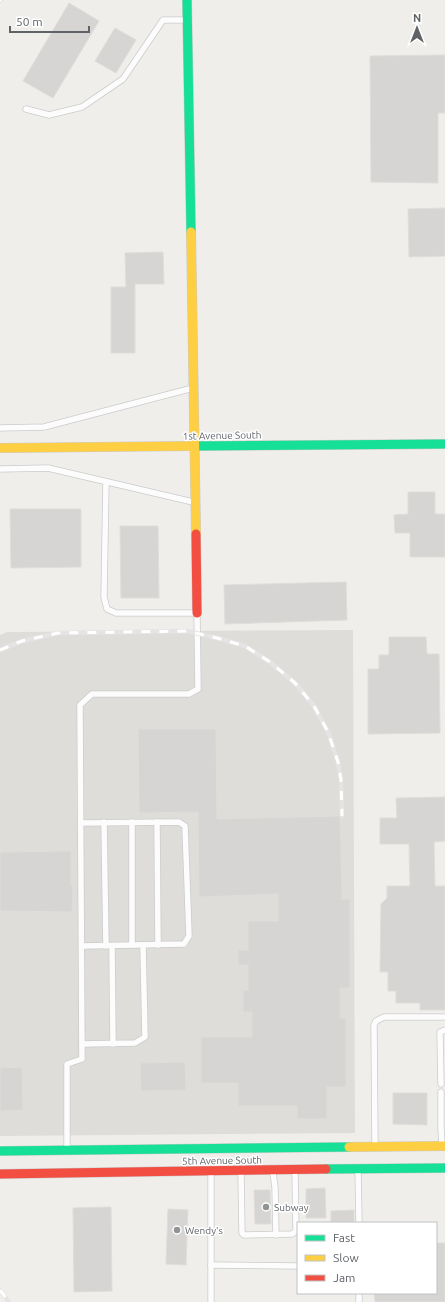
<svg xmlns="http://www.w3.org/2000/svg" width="445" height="1302" font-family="Ubuntu,sans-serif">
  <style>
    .industrial { fill: #dfddda }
    .building { fill: #d6d5d3; stroke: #deddd9 }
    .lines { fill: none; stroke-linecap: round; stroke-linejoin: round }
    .lane-casing { stroke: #cbcccc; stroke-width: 7 }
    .fast-casing { stroke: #cacacb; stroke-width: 10 }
    .slow-casing { stroke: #cacacb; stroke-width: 10 }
    .jam-casing { stroke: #cacacb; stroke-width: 10 }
    .lane { stroke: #fdfcfc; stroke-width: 5.5 }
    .fast { stroke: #16e098; stroke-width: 9 }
    .slow { stroke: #ffcf43; stroke-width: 9 }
    .jam { stroke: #f24e42; stroke-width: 9 }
    .rail-casing { stroke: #e4e4e4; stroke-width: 4.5 }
    .rail { stroke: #fff; stroke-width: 3; stroke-dasharray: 9; stroke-linecap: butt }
    .poi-dot { fill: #919496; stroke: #fff; stroke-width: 1.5 }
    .labels { text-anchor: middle; stroke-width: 3; stroke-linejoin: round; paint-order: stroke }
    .street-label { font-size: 10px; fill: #5f6368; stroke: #fff }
    .poi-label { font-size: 10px; fill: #5f6368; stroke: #fff; text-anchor: start }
  </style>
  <rect width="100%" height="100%" fill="#efeeea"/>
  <!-- industrial -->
  <polygon class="industrial" points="353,630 355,1133 0,1136 0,635 7,632"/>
  <!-- building -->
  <g class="building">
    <polygon points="69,3 99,21 53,98 23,81"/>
    <polygon points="115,28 136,40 116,73 95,61"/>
    <polygon points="445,55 445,113 438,113 438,183 371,182 370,56"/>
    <polygon points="445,208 445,256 409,257 408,209"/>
    <polygon points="163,252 164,284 135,284 135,353 111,353 111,287 126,287 125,253"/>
    <polygon points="408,492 435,492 435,514 445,514 445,557 410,557 410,533 395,533 394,515 408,514"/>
    <polygon points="10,509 81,509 81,567 11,568"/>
    <polygon points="120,526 158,526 159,598 121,598"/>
    <polygon points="346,582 347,620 225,624 224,585"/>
    <polygon points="389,637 426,637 427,654 439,654 440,733 368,734 368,669 379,669 379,655 389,655"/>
    <polygon points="138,729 216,729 217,819 340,816 342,894 341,899 350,899 350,988 340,988 340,1018 346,1018 346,1087 327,1087 327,1119 297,1119 297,1106 238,1106 238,1083 201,1083 201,1037 252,1037 252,1012 243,1012 243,990 248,990 248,965 238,965 238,950 248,950 248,921 278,921 278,894 199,897 198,812 139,813"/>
    <polygon points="445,797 445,841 434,842 435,886 445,886 445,1010 420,1010 420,1003 396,1003 396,991 388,991 388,972 380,972 381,904 387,898 387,886 410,886 409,844 380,844 380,818 397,818 396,798"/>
    <polygon points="71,851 71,885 73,886 72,912 0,911 0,852"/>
    <polygon points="185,1062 186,1090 141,1091 140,1063"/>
    <polygon points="22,1067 23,1110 0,1111 0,1068"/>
    <polygon points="393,1093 427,1093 427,1125 393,1124"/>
    <polygon points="325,1188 326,1218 306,1218 306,1189"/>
    <polygon points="254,1190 270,1190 271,1224 255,1224"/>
    <polygon points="111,1207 112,1291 74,1292 73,1208"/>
    <polygon points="168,1209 188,1210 186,1265 166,1264"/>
    <polygon points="354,1210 354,1223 331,1223 331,1211"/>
    <polygon points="436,1243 445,1243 445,1302 375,1302 374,1293 436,1293"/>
  </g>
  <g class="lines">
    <defs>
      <g id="lane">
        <polyline points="26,109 49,115 82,107 123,79 163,20 187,20"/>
        <polyline points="0,428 44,427 193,388"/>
        <polyline points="0,469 48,468 193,502"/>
        <polyline points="104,822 106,946"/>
        <polyline points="132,822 132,945"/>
        <polyline points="157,822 158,945"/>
        <polyline points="81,823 179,822 185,826 189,936 184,944 82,946"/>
        <polyline points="112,946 113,1044"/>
        <polyline points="82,1044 135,1043 145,1037 143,945"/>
        <polyline points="441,1084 440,1032 445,1030"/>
        <polyline points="441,1092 441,1128 442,1145"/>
        <polyline points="375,1146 374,1025 376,1021 384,1017 445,1017"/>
        <polyline points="67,1149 67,1064 82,1059 80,705 92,694 189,694 198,689 197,613 116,613 107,609 104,597 106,482"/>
        <polyline points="358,1170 359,1223"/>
        <polyline points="241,1173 242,1233 244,1235 292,1234 296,1231 295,1172"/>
        <polyline points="273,1173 275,1187 276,1235"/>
        <polyline points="211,1174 211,1302"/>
        <polyline points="211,1265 298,1266"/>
        <polyline points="359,1293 359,1302"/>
      </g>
      <g id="fast">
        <polyline points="187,0 191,232"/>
        <polyline points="192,446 445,444"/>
        <polyline points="0,1151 349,1147"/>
        <polyline points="326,1169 445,1168"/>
      </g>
      <g id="slow">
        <polyline points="191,232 196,534"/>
        <polyline points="0,448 192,446"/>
        <polyline points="349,1147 445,1146"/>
      </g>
      <g id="jam">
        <polyline points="196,534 197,613"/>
        <polyline points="0,1174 326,1169"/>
      </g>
    </defs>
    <!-- lane casing -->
    <use href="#lane" class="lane-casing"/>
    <!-- fast casing -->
    <use href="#fast" class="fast-casing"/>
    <!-- slow casing -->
    <use href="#slow" class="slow-casing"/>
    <!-- jam casing -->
    <use href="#jam" class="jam-casing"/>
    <!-- lane -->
    <use href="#lane" class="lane"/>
    <!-- fast -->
    <use href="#fast" class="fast"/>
    <!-- slow -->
    <use href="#slow" class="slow"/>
    <!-- jam -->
    <use href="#jam" class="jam"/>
    <defs>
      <g id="rail">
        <polyline points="0,1 1,0"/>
        <polyline points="0,650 22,641 58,633 187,631 217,638 245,646 270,662 295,683 314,706 328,732 338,762 341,780 342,816"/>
        <polyline points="0,1290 9,1302"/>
      </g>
    </defs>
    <!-- rail casing -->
    <use href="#rail" class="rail-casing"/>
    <!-- rail -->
    <use href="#rail" class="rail"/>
  </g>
  <!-- markers -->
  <g class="poi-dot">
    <circle cx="266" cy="1207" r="4"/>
    <circle cx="177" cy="1230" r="4"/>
  </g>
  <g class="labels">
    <!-- street labels -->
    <g class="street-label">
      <text transform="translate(222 435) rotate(-1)" y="4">1st Avenue South</text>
      <text transform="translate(222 1160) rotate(-1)" y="4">5th Avenue South</text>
    </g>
    <!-- poi labels -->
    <g class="poi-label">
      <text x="274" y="1211">Subway</text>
      <text x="185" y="1234">Wendy's</text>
    </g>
  </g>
  <!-- legend -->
  <rect x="297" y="1222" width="140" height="72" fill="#ffffff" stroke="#bfc1c3"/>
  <rect x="305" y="1235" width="20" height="6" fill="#16e098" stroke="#bfc1c3"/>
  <text x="333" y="1242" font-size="12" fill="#5f6368">Fast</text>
  <rect x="305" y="1255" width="20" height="6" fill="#ffcf43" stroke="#bfc1c3"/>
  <text x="333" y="1262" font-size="12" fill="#5f6368">Slow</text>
  <rect x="305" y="1275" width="20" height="6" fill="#f24e42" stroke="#bfc1c3"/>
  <text x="333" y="1282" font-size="12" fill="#5f6368">Jam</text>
  <!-- north arrow -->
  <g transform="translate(417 28)" stroke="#ffffff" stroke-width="3" paint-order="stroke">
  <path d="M0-3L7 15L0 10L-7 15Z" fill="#5f6368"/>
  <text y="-6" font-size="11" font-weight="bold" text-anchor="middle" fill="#5f6368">N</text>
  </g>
  <!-- scale -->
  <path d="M10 26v6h79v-6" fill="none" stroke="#5f6368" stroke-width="2"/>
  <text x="16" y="26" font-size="12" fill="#5f6368" stroke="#ffffff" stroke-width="3" paint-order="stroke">50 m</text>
</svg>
